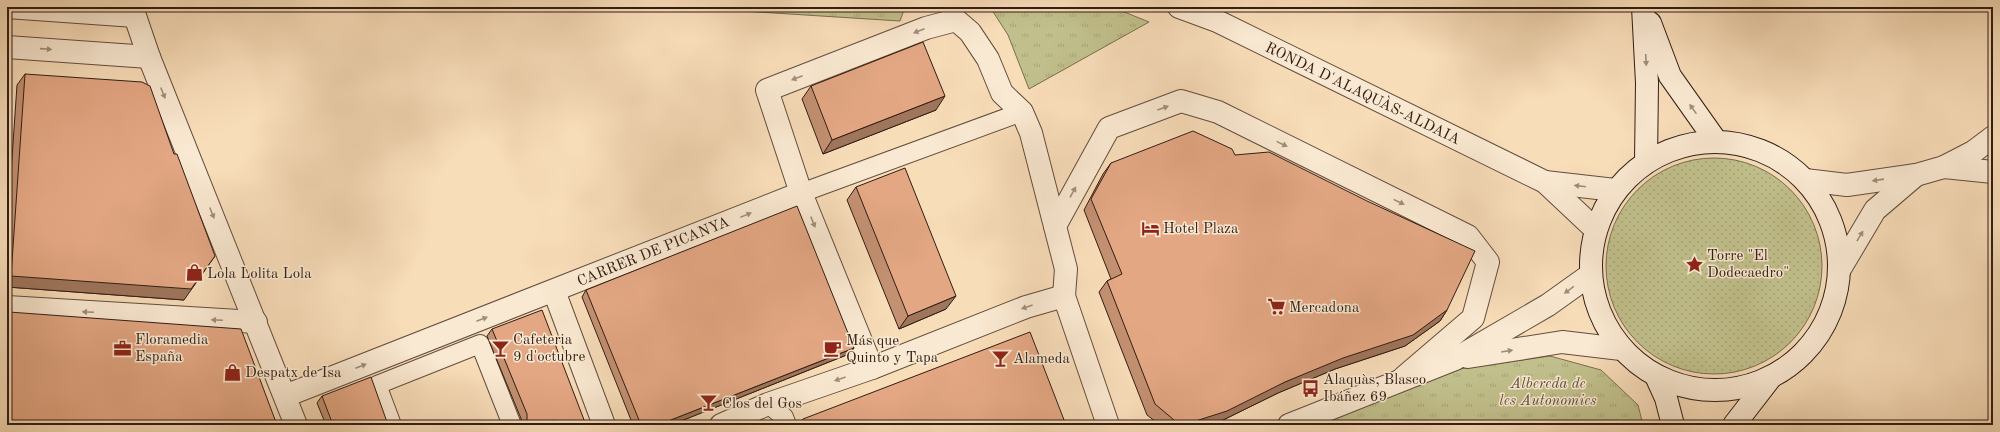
<svg xmlns="http://www.w3.org/2000/svg" width="2000" height="432" font-family="'Old Standard TT',serif">
  <style>
    .grass { fill: url(#grass-dots); stroke: #796e50 }
    .park { fill: url(#park-tufts); stroke: #796e50 }
    .lines { fill: none; stroke-linecap: round; stroke-linejoin: round }
    .pedestrian-casing { stroke: #634d3d; stroke-width: 20 }
    .minor-casing { stroke: #634d3d; stroke-width: 24 }
    .tertiary-casing { stroke: #634d3d; stroke-width: 24 }
    .secondary-casing { stroke: #311d14; stroke-width: 24 }
    .pedestrian { stroke: #fae9d2; stroke-width: 18 }
    .minor { stroke: #fae9d2; stroke-width: 22 }
    .tertiary { stroke: #fae9d2; stroke-width: 22 }
    .secondary { stroke: #fae9d2; stroke-width: 22 }
    .wall { fill: #c39071; stroke: #311d14 }
    .shaded-wall { fill: #9f755c; stroke: #311d14 }
    .building { fill: #e3a783; stroke: #311d14 }
    .oneway { fill: #a08d7c }
    .labels { text-anchor: middle; stroke-width: 3; stroke-linejoin: round; paint-order: stroke }
    .street-label { font-size: 15px; fill: #311d14; stroke: #fae9d2 }
    .poi-label { font-size: 15px; fill: #311d14; stroke: #fae9d2; text-anchor: start }
    .park-label { font-size: 15px; font-style: italic; fill: #5c4e38; stroke: #fae9d2 }
  </style>
  <defs>
    <pattern id="grass-dots" width="8" height="8" patternUnits="userSpaceOnUse"><rect width="8" height="8" fill="#c1c08c"/><path d="M2 2h.1M6 6h.1" fill="none" stroke="#a6a578" stroke-width="1.8" stroke-linecap="round"/></pattern>
    <pattern id="park-tufts" width="24" height="20" patternUnits="userSpaceOnUse"><rect width="24" height="20" fill="#c1c08c"/><path d="M3 7l-1-3M5 7V3M7 7l1-3M15 17l-1-3M17 17v-4M19 17l1-3" fill="none" stroke="#a6a578"/></pattern>
  </defs>
  <rect width="100%" height="100%" fill="#f8ddb9"/>
  <filter id="stains"><feTurbulence type="fractalNoise" baseFrequency=".005" numOctaves="4"/><feColorMatrix values="0 0 0 0 .2 0 0 0 0 .09 0 0 0 0 .02 0 0 0 .5 -.17"/></filter>
  <radialGradient id="worn" r=".72"><stop offset=".6" stop-color="#630" stop-opacity="0"/><stop offset="1" stop-color="#630" stop-opacity=".3"/></radialGradient>
  <!-- grass -->
  <circle class="grass" cx="1714" cy="266" r="108"/>
  <!-- park -->
  <g class="park">
    <polygon points="679,7 905,7 900,21"/>
    <polygon points="990,7 1112,7 1149,22 1029,89 1008,35"/>
    <polygon points="1550,356 1601,370 1638,405 1643,425 1321,425 1390,396 1459,369"/>
  </g>
  <g class="lines">
    <defs>
      <g id="pedestrian">
        <polyline points="801,193 1022,112"/>
        <polyline points="768,404 784,417 787,425"/>
        <polyline points="392,425 377,385 480,344 512,425"/>
      </g>
      <g id="minor">
        <polyline points="7,7 135,16 149,57 296,425"/>
        <polyline points="7,47 149,57"/>
        <polyline points="1055,226 1109,128 1181,101 1218,112 1468,236 1488,262 1473,318 1404,377"/>
        <polyline points="554,291 604,425"/>
        <polyline points="7,307 256,322"/>
        <polyline points="872,368 801,193 767,90 926,28 956,20 970,32 988,59 1002,93 1022,112 1031,133 1066,269 1064,296 1108,425"/>
        <polyline points="285,396 801,193"/>
        <polyline points="721,425 768,404 872,368 1026,307 1064,296"/>
      </g>
      <g id="tertiary">
        <polyline points="1179,7 1217,21 1545,182 1595,229"/>
        <polyline points="1944,167 1993,172"/>
        <polyline points="1805,180 1847,185 1916,175 1944,167 1973,152 1993,137"/>
        <polyline points="1545,182 1615,190"/>
        <polyline points="1840,269 1875,210 1916,175"/>
        <polyline points="1468,357 1562,342 1621,349"/>
        <polyline points="1289,425 1455,359 1548,305 1590,275"/>
      </g>
      <g id="secondary">
        <polyline points="1643,7 1647,83 1646,162"/>
        <polyline points="1650,23 1670,76 1716,141"/>
        <circle cx="1715" cy="266" r="124"/>
        <polyline points="1656,376 1666,398 1673,425"/>
        <polyline points="1734,425 1771,377"/>
      </g>
    </defs>
    <!-- pedestrian casing -->
    <use href="#pedestrian" class="pedestrian-casing"/>
    <!-- minor casing -->
    <use href="#minor" class="minor-casing"/>
    <!-- tertiary casing -->
    <use href="#tertiary" class="tertiary-casing"/>
    <!-- secondary casing -->
    <use href="#secondary" class="secondary-casing"/>
    <!-- pedestrian -->
    <use href="#pedestrian" class="pedestrian"/>
    <!-- minor -->
    <use href="#minor" class="minor"/>
    <!-- tertiary -->
    <use href="#tertiary" class="tertiary"/>
    <!-- secondary -->
    <use href="#secondary" class="secondary"/>
  </g>
  <!-- wall -->
  <g class="wall">
    <polygon points="25,74 174,154 184,300 7,287 7,231 17,85"/>
    <polygon points="811,86 936,110 823,154 802,99"/>
    <polygon points="1235,155 1447,310 1440,321 1405,346 1335,369 1278,393 1219,422 1211,425 1160,425 1147,415 1099,292 1107,281 1111,279 1084,210 1103,174 1111,163"/>
    <polygon points="856,187 946,309 899,329 847,200"/>
    <polygon points="586,290 854,348 849,354 671,425 633,425 582,297"/>
    <polygon points="9,312 7,425 7,316"/>
    <polygon points="492,329 586,425 522,425 522,421 487,336"/>
    <polygon points="322,396 387,422 389,425 326,425 317,403"/>
  </g>
  <!-- shaded-wall -->
  <g class="shaded-wall">
    <polygon points="945,96 936,110 823,154 832,140"/>
    <polygon points="215,256 184,300 7,287 7,281 11,276"/>
    <polygon points="956,296 946,309 899,329 908,316"/>
    <polygon points="1447,310 1440,321 1405,346 1335,369 1278,393 1219,422 1211,425 1183,425 1285,382"/>
    <polygon points="854,348 849,354 671,425 658,425"/>
    <polygon points="554,420 550,425 542,425"/>
  </g>
  <!-- building -->
  <g class="building">
    <polygon points="923,42 945,96 832,140 811,86"/>
    <polygon points="25,74 142,82 150,86 174,154 177,154 215,256 191,289 11,276"/>
    <polygon points="1193,131 1232,149 1235,155 1269,152 1367,201 1475,251 1447,310 1413,335 1343,358 1285,382 1227,411 1183,425 1180,425 1155,404 1107,281 1122,274 1091,199 1111,163"/>
    <polygon points="905,168 956,296 908,316 856,187"/>
    <polygon points="797,206 854,348 658,425 641,425 586,290"/>
    <polygon points="542,310 586,425 556,425 554,420 542,425 524,425 527,420 527,414 492,329"/>
    <polygon points="9,312 241,329 277,425 7,425 7,345"/>
    <polygon points="1030,332 1066,425 798,425 803,419"/>
    <polygon points="371,377 387,422 389,425 333,425 322,396"/>
  </g>
  <!-- one-way arrows -->
  <defs><path id="oneway-solid" d="M-6-.8H1V-3.2L6.5 0L1 3.2V.8H-6Z"/></defs>
  <g class="oneway">
    <use href="#oneway-solid" transform="translate(919 31) rotate(159)"/>
    <use href="#oneway-solid" transform="translate(46 49) rotate(4)"/>
    <use href="#oneway-solid" transform="translate(1646 60) rotate(87)"/>
    <use href="#oneway-solid" transform="translate(797 78) rotate(159)"/>
    <use href="#oneway-solid" transform="translate(163 93) rotate(68)"/>
    <use href="#oneway-solid" transform="translate(1163 108) rotate(-20)"/>
    <use href="#oneway-solid" transform="translate(1693 109) rotate(-125)"/>
    <use href="#oneway-solid" transform="translate(1282 144) rotate(26)"/>
    <use href="#oneway-solid" transform="translate(1878 180) rotate(172)"/>
    <use href="#oneway-solid" transform="translate(1580 186) rotate(-173)"/>
    <use href="#oneway-solid" transform="translate(1073 192) rotate(-61)"/>
    <use href="#oneway-solid" transform="translate(1399 202) rotate(26)"/>
    <use href="#oneway-solid" transform="translate(212 213) rotate(68)"/>
    <use href="#oneway-solid" transform="translate(746 215) rotate(-22)"/>
    <use href="#oneway-solid" transform="translate(813 222) rotate(68)"/>
    <use href="#oneway-solid" transform="translate(1860 236) rotate(-59)"/>
    <use href="#oneway-solid" transform="translate(1569 290) rotate(144)"/>
    <use href="#oneway-solid" transform="translate(1027 307) rotate(161)"/>
    <use href="#oneway-solid" transform="translate(88 312) rotate(-177)"/>
    <use href="#oneway-solid" transform="translate(482 319) rotate(-21)"/>
    <use href="#oneway-solid" transform="translate(217 320) rotate(-177)"/>
    <use href="#oneway-solid" transform="translate(1507 351) rotate(-9)"/>
    <use href="#oneway-solid" transform="translate(361 366) rotate(-21)"/>
    <use href="#oneway-solid" transform="translate(840 379) rotate(161)"/>
  </g>
  <!-- icons -->
  <defs>
    <symbol id="hotel-bare" viewBox="-9 -9 18 18"><path d="M-6-4.5h1.5V1H6V5H4.5V3h-9V5H-6ZM-4 0a1.8 1.8 0 1 1 3.6 0ZM.5 0V-2.5h3Q6-2.5 6 0Z" fill="#8f2418" stroke="#fae9d2" stroke-width="2.5" paint-order="stroke"/></symbol>
    <symbol id="sight-bare" viewBox="-9 -9 18 18"><path d="M0-6L1.8-2.2L6-1.7L2.9 1.2L3.7 5.4L0 3.3L-3.7 5.4L-2.9 1.2L-6-1.7L-1.8-2.2Z" fill="#8f2418" stroke="#fae9d2" stroke-width="2.5" paint-order="stroke"/></symbol>
    <symbol id="shop-bare" viewBox="-9 -9 18 18"><path d="M-5-2.5h2.3a2.7 3.5 0 0 1 5.4 0H5L5.5 6h-11ZM-1.5-2.5h3a1.5 2.3 0 0 0-3 0Z" fill="#8f2418" stroke="#fae9d2" stroke-width="2.5" paint-order="stroke"/></symbol>
    <symbol id="supermarket-bare" viewBox="-9 -9 18 18"><path d="M-6-5.5h2.5l.6 2H6L4.5 2H-2.5L-4.4-4H-6ZM-1.5 3.2a1.3 1.3 0 1 0 .1 0ZM3 3.2a1.3 1.3 0 1 0 .1 0Z" fill="#8f2418" stroke="#fae9d2" stroke-width="2.5" paint-order="stroke"/></symbol>
    <symbol id="office-bare" viewBox="-9 -9 18 18"><path d="M-6-3h4V-5.5h4V-3h4V5H-6ZM-1-4.5V-3h2v-1.5ZM-6 0V1H6V0Z" fill="#8f2418" stroke="#fae9d2" stroke-width="2.5" paint-order="stroke"/></symbol>
    <symbol id="bar-bare" viewBox="-9 -9 18 18"><path d="M-6-5H6L.8 .8V4.5H3.5V6h-7V4.5H-.8V.8Z" fill="#8f2418" stroke="#fae9d2" stroke-width="2.5" paint-order="stroke"/></symbol>
    <symbol id="cafe-bare" viewBox="-9 -9 18 18"><path d="M-5.5-4.5H6V0H3Q3 3.5 0 3.5H-2.5Q-5.5 3.5-5.5 0ZM3-3.2v2h1.7v-2ZM-6 4.5H4V6H-6Z" fill="#8f2418" stroke="#fae9d2" stroke-width="2.5" paint-order="stroke"/></symbol>
    <symbol id="bus-bare" viewBox="-9 -9 18 18"><path d="M-5-6H5V4H4V6H2V4H-2V6H-4V4H-5ZM-3.5-4V0h7V-4ZM-3.5 1.2v1.5H-2V1.2ZM2 1.2v1.5H3.5V1.2Z" fill="#8f2418" stroke="#fae9d2" stroke-width="2.5" paint-order="stroke"/></symbol>
  </defs>
  <g fill-rule="evenodd">
    <use href="#hotel-bare" x="1138" y="216" width="25" height="25"/>
    <use href="#sight-bare" x="1682" y="252" width="25" height="25"/>
    <use href="#shop-bare" x="182" y="260" width="25" height="25"/>
    <use href="#supermarket-bare" x="1264" y="294" width="25" height="25"/>
    <use href="#office-bare" x="110" y="336" width="25" height="25"/>
    <use href="#bar-bare" x="488" y="336" width="25" height="25"/>
    <use href="#cafe-bare" x="820" y="336" width="25" height="25"/>
    <use href="#bar-bare" x="988" y="346" width="25" height="25"/>
    <use href="#shop-bare" x="220" y="360" width="25" height="25"/>
    <use href="#bus-bare" x="1298" y="376" width="25" height="25"/>
    <use href="#bar-bare" x="696" y="390" width="25" height="25"/>
  </g>
  <g class="labels">
    <!-- street labels -->
    <g class="street-label">
      <text transform="translate(1363 93) rotate(26)" y="5">RONDA D'ALAQUÀS-ALDAIA</text>
      <text transform="translate(653 251) rotate(-22)" y="5">CARRER DE PICANYA</text>
    </g>
    <!-- poi labels -->
    <g class="poi-label">
      <text x="1163" y="233">Hotel Plaza</text>
      <text x="1707" y="260">Torre "El<tspan x="1707" dy="17">Dodecaedro"</tspan></text>
      <text x="207" y="278">Lola Lolita Lola</text>
      <text x="1289" y="312">Mercadona</text>
      <text x="135" y="344">Floramedia<tspan x="135" dy="17">España</tspan></text>
      <text x="513" y="344">Cafeteria<tspan x="513" dy="17">9 d'octubre</tspan></text>
      <text x="846" y="345">Más que<tspan x="846" dy="17">Quinto y Tapa</tspan></text>
      <text x="1013" y="363">Alameda</text>
      <text x="245" y="377">Despatx de Isa</text>
      <text x="1323" y="384">Alaquàs, Blasco<tspan x="1323" dy="17">Ibáñez 69</tspan></text>
      <text x="722" y="408">Clos del Gos</text>
    </g>
    <!-- park labels -->
    <g class="park-label">
      <text x="1548" y="388">Albereda de<tspan x="1548" dy="17">les Autonomies</tspan></text>
    </g>
  </g>
  <!-- margin -->
  <rect width="2000" height="432" fill="none" stroke="#f8ddb9" stroke-width="24"/>
  <rect x="8" y="8" width="1984" height="416" fill="none" stroke="#311d14" stroke-width="2"/>
  <rect x="12" y="12" width="1976" height="408" fill="none" stroke="#311d14"/>
  <rect width="100%" height="100%" filter="url(#stains)"/>
  <rect width="100%" height="100%" fill="url(#worn)"/>
</svg>
